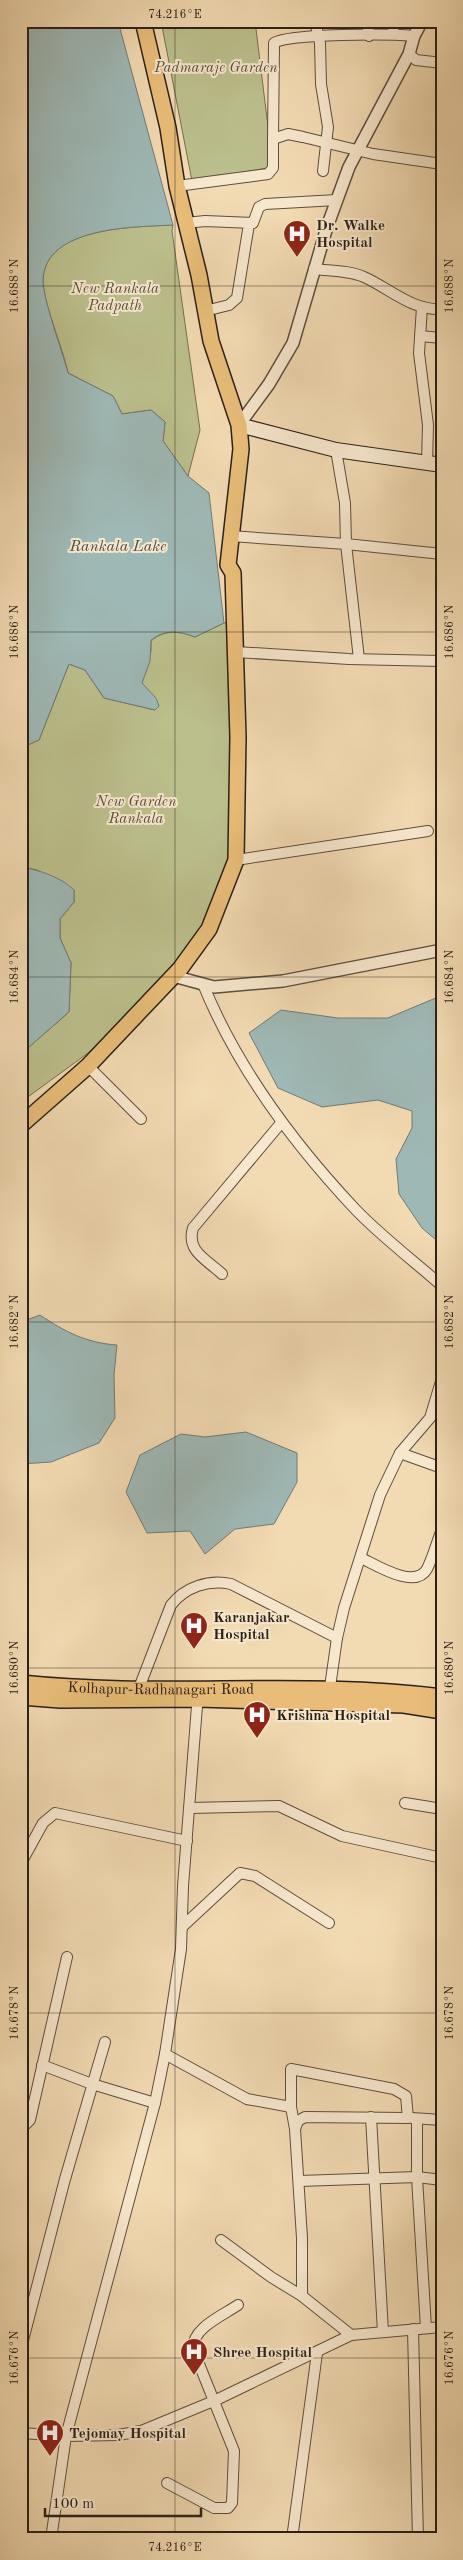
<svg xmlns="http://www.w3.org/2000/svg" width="463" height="2560" font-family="'Old Standard TT',serif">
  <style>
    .green { fill: #bbbf8c; stroke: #737052 }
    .water { fill: #9eb8b5; stroke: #707b77 }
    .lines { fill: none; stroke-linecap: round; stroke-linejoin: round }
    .minor-casing { stroke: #5d4e3f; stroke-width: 12 }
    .tertiary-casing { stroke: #5d4e3f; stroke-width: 14 }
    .secondary-casing { stroke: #2b2019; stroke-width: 16 }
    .primary-casing { stroke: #2b2019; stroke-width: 18 }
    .minor { stroke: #f7e7cd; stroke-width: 10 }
    .tertiary { stroke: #f7e7cd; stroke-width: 11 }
    .secondary { stroke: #f7e7cd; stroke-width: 14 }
    .primary { stroke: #e9bd79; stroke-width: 15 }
    .ticks { fill: none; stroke: #2b2019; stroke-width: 1; stroke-opacity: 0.45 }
    .labels { text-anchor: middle; stroke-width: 4; stroke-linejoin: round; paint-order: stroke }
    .park-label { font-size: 15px; font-style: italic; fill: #56503c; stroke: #f7e7cd }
    .poi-label { font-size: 15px; font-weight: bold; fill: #2b2019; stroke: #f7e7cd; text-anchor: start }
    .street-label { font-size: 15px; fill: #2b2019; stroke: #f7e7cd }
    .water-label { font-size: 16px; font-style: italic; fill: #4e4e48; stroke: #f7e7cd }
    .neatline { fill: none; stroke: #2b2019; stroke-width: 2 }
    .ticks-label { font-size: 12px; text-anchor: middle; fill: #2b2019 }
  </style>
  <rect width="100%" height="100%" fill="#f2dab2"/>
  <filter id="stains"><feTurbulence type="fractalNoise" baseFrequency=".004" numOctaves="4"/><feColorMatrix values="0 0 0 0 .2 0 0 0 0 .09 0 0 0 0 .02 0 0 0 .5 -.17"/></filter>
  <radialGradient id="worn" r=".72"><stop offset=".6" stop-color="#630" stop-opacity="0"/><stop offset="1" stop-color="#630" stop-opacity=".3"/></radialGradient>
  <!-- green -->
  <g class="green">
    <polygon points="161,21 255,21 273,167 192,181"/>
    <path d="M173,225L172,231L200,430L188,476L163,441L165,422L151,410L122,414L113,396L68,373C63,347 43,304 43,280C44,226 137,227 173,225Z"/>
    <path d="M234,622L237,836L209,929L164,979L88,1053L21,1102V1054L69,1012L71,963L60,938V919L74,902V890L37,870L21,867V748L39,740L69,664L85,670L104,698L155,710L142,683L151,651V641C165,629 179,631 195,637L224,623Z"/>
  </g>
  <!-- water -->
  <g class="water">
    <path d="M21,21H118L173,225C136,227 45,226 43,280C43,299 62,351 68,373L113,396L122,414L151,410L165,422L163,441L188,476L209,493L224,623L195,637C179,631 165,629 151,640L150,661L142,683L156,698L159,706L155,710L104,698L85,670L69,664L39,740L21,748Z"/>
    <path d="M21,867C39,870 61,877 74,890V902L60,919V938L71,963L69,1012L21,1054Z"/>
    <polygon points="438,997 442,997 442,1245 422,1228 399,1194 396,1159 412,1128 412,1111 378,1100 322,1107 278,1088 249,1033 281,1010 338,1018 388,1018"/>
    <path d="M40,1315C65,1332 87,1343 117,1345L114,1375L115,1418L99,1443L51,1462L21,1464V1322Z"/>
    <polygon points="246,1432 297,1453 297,1482 274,1524 235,1529 205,1554 190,1531 147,1533 126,1492 140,1455 181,1434 205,1437"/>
  </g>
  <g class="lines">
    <defs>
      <g id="minor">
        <polyline points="315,21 320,43 321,84 328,127 323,171"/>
        <polyline points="367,21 369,36"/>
        <polyline points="393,34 394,21"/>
        <polyline points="409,54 416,60 442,63"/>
        <path d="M273,139L274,43C290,33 391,34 414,36"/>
        <polyline points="177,186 268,174 273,168 273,139 288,134 303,137 373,154 442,164"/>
        <polyline points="442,206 442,210"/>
        <polyline points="186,223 205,221 253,223 259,207 265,204 337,200"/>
        <path d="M314,269C329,271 349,270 364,277C389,288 412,311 442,309"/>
        <polyline points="422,307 419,353 428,425 427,463"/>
        <polyline points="205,311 229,305 237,298 249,224"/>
        <polyline points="420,336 442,338"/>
        <polyline points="336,450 345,503 346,544 442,554"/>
        <polyline points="230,536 346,544 359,659"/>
        <polyline points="236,652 349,659 442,661"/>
        <polyline points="236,860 428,831"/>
        <path d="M203,984C237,1068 294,1144 356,1210C382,1237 414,1261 442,1286"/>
        <polyline points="88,1066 141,1119"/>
        <polyline points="21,1254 22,1269"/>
        <path d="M222,1274C206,1259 186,1251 193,1228L281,1123"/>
        <polyline points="400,1453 442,1468"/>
        <path d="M361,1558C376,1565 415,1590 427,1569C433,1557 437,1542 442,1529"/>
        <path d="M139,1688L171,1605C185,1587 209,1579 231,1584L337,1638"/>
        <polyline points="329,1694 337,1638 344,1608 380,1495 400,1453 430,1418 442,1378"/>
        <polyline points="405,1803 442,1809"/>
        <polyline points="190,1808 279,1806 342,1836 442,1858"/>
        <polyline points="21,1863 43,1823 55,1813 187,1841"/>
        <polyline points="183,1926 240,1873 255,1876 329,1923"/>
        <polyline points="165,2054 247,2099 291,2107"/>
        <polyline points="42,2065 92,2084 155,2103"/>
        <polyline points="371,2117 383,2332"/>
        <polyline points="412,2118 442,2120"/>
        <polyline points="417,2119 417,2177 426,2328"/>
        <polyline points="21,2129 30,2120 67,1957"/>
        <polyline points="295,2129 291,2107 291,2069 394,2089 406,2096 408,2118 305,2117 298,2121 295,2129 302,2238 302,2296"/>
        <polyline points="299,2181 417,2177 442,2180"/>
        <polyline points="221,2240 271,2277 302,2296 351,2335"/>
        <polyline points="413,2329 418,2539"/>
        <polyline points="21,2348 65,2179 105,2042"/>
        <polyline points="21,2433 66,2436 155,2103 165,2054 181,1949 183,1886 198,1693"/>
        <path d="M167,2483L214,2508H228L232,2503L234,2451L193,2349C192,2328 222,2316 238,2305"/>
        <polyline points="51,2539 66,2436 118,2435 141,2431 216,2400 351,2335 442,2327"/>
        <polyline points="292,2539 317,2353"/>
      </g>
      <g id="tertiary">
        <polyline points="239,425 269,384 293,343 327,227 349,167 409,54 414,36 422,21"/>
        <polyline points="173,976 214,987 283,981 442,950"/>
      </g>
      <polyline id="secondary" points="239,425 336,450 442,465"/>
      <g id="primary">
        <polyline points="21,1125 88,1066 180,969 209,929 236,860 238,737 233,573 228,565 241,449 239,425 211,341 199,275 177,186 168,128 143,21"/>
        <path id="s1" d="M21,1683C161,1698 302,1679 442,1697"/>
        <polyline points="21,1697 60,1700 198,1699 404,1705 442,1711"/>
      </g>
    </defs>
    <!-- minor casing -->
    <use href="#minor" class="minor-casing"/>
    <!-- tertiary casing -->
    <use href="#tertiary" class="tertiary-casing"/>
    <!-- secondary casing -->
    <use href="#secondary" class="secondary-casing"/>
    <!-- primary casing -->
    <use href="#primary" class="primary-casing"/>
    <!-- minor -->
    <use href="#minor" class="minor"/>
    <!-- tertiary -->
    <use href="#tertiary" class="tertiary"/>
    <!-- secondary -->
    <use href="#secondary" class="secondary"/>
    <!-- primary -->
    <use href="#primary" class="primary"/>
  </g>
  <!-- ticks -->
  <path class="ticks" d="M175,21V2539M21,286H442M21,632H442M21,977H442M21,1322H442M21,1668H442M21,2013H442M21,2358H442"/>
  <!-- icons -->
  <defs>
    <symbol id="hospital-pin" viewBox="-11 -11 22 30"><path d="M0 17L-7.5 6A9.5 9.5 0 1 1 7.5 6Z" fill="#8f2418" stroke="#f7e7cd"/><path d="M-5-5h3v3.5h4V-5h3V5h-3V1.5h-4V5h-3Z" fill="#fff"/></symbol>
  </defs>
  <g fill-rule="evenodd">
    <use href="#hospital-pin" x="281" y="218" width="32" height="43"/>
    <use href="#hospital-pin" x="178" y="1610" width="32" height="43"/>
    <use href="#hospital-pin" x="241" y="1699" width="32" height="43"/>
    <use href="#hospital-pin" x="178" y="2336" width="32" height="43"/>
    <use href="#hospital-pin" x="34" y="2417" width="32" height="43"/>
  </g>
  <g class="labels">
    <!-- park labels -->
    <g class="park-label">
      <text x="216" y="72">Padmaraje Garden</text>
      <text x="115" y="293">New Rankala<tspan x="115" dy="17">Padpath</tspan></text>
      <text x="136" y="806">New Garden<tspan x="136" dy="17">Rankala</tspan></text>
    </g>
    <!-- poi labels -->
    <g class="poi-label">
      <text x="316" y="230">Dr. Walke<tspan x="316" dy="17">Hospital</tspan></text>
      <text x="213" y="1622">Karanjakar<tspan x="213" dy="17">Hospital</tspan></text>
      <text x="276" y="1720">Krishna Hospital</text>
      <text x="213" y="2357">Shree Hospital</text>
      <text x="69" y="2438">Tejomay Hospital</text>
    </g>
    <!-- street labels -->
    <g class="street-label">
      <text dy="5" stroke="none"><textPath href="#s1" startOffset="140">Kolhapur-Radhanagari Road</textPath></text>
    </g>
    <!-- water labels -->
    <g class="water-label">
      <text x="118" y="551">Rankala Lake</text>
    </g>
  </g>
  <!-- margin -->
  <rect width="463" height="2560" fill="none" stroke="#f2dab2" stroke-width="55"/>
  <!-- scale -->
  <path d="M45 2508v8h156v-8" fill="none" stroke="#2b2019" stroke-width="2.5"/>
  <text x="52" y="2508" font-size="15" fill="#2b2019" stroke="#f7e7cd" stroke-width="4" paint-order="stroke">100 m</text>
  <rect x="28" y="28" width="408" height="2504" class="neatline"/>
  <g class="ticks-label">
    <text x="175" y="18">74.216°E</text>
    <text transform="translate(14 286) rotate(-90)" y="4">16.688°N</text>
    <text transform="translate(449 286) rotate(-90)" y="4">16.688°N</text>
    <text transform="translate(14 632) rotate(-90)" y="4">16.686°N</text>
    <text transform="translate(449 632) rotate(-90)" y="4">16.686°N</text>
    <text transform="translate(14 977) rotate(-90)" y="4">16.684°N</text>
    <text transform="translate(449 977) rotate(-90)" y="4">16.684°N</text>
    <text transform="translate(14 1322) rotate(-90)" y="4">16.682°N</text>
    <text transform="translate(449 1322) rotate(-90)" y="4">16.682°N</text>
    <text transform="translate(14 1668) rotate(-90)" y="4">16.680°N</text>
    <text transform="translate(449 1668) rotate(-90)" y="4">16.680°N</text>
    <text transform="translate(14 2013) rotate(-90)" y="4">16.678°N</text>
    <text transform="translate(449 2013) rotate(-90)" y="4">16.678°N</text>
    <text transform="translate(14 2358) rotate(-90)" y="4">16.676°N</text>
    <text transform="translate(449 2358) rotate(-90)" y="4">16.676°N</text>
    <text x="175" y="2551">74.216°E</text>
  </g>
  <rect width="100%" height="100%" filter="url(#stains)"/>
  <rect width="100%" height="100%" fill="url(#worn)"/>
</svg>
